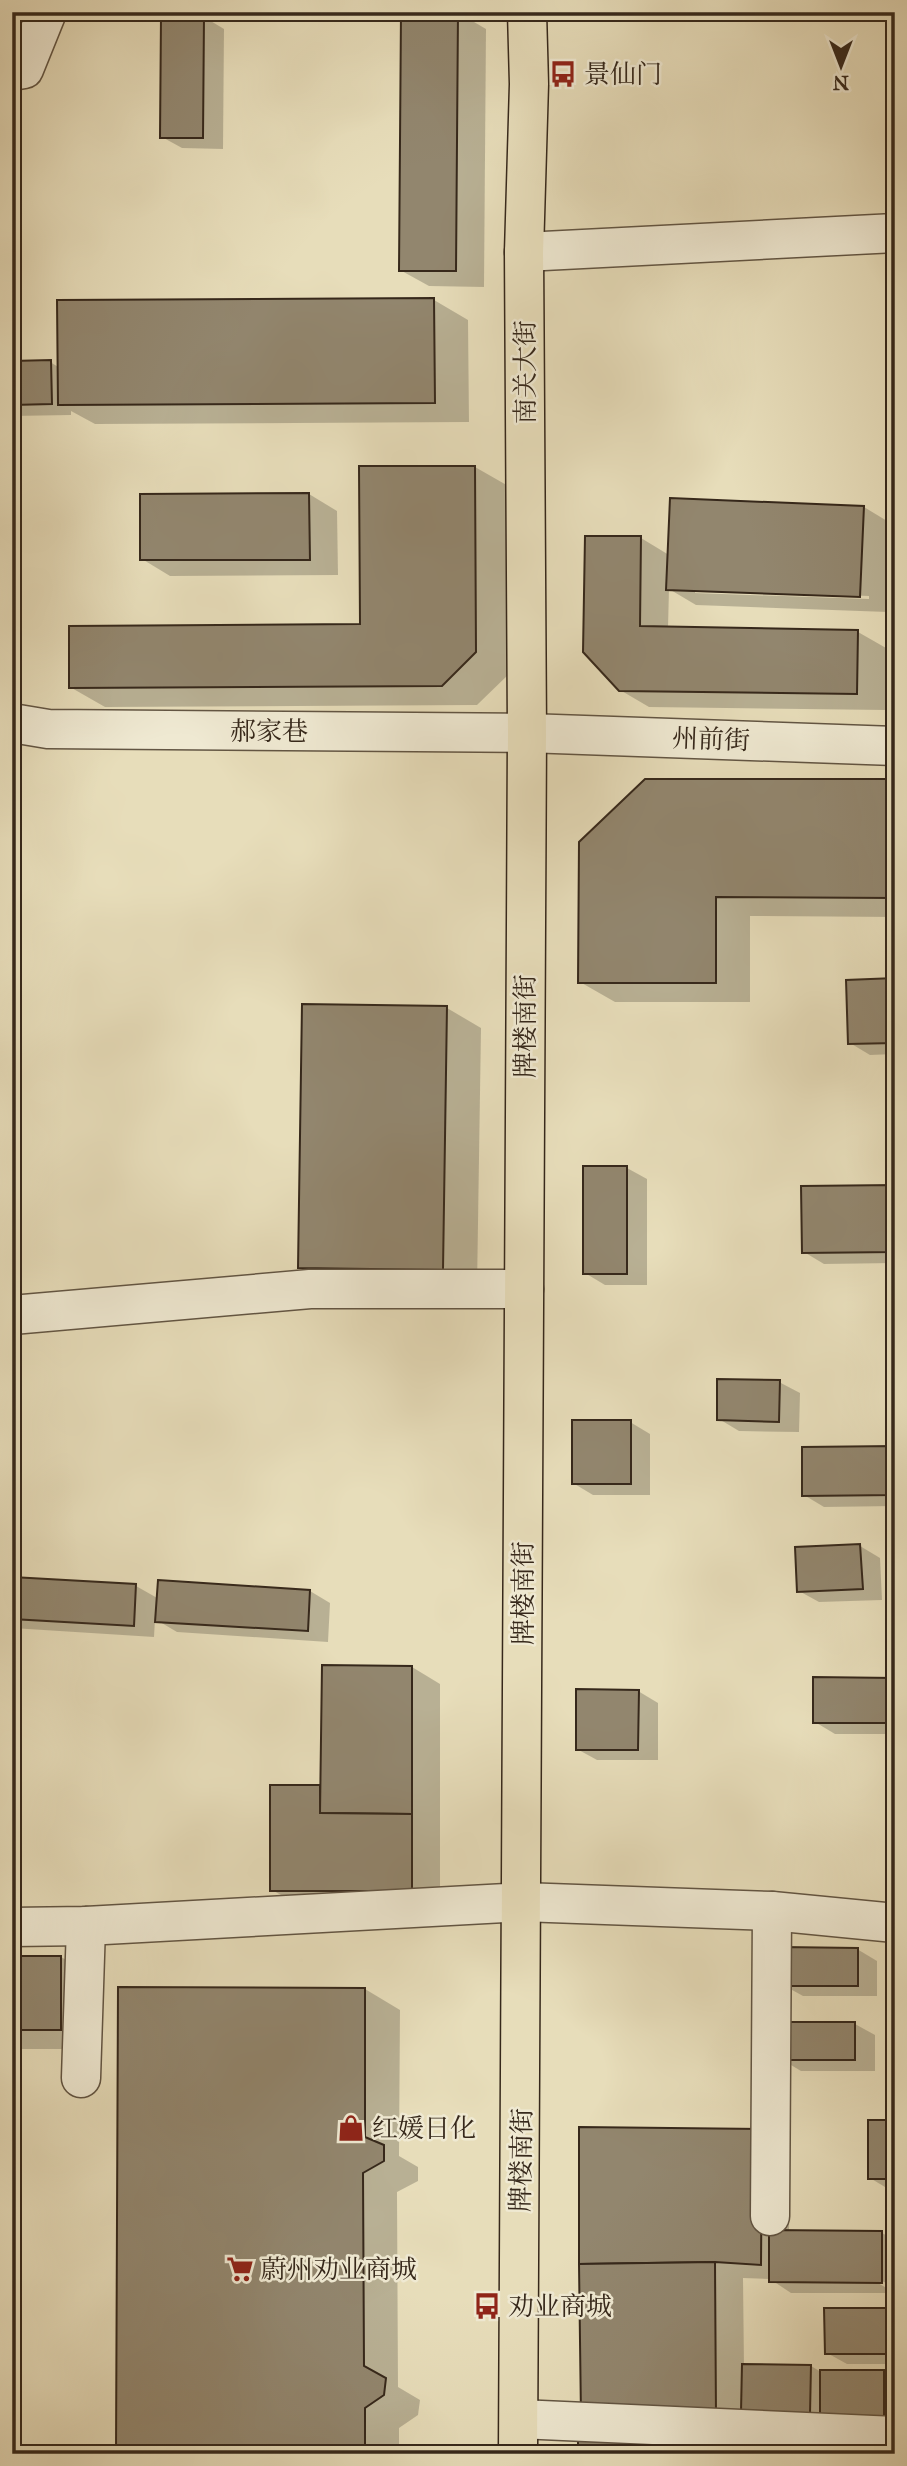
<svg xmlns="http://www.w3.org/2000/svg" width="907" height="2466" font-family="'IM FELL Great Primer','Noto Serif SC',serif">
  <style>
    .shadow { fill: #0003; fill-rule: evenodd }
    .building { fill: #92866e; stroke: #36281b; stroke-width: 2 }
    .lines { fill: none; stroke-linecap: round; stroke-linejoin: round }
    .minor-casing { stroke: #625543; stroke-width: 41 }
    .major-casing { stroke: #36281b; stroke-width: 41 }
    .minor { stroke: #efe9d2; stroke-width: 38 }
    .major { stroke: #e7ddba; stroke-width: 38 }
    .labels { text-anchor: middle; stroke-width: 5; stroke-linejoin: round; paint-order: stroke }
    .poi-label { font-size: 26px; fill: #36281b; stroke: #efe9d2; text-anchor: start }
    .street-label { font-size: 26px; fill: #36281b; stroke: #efe9d2 }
  </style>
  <rect width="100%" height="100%" fill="#e7ddba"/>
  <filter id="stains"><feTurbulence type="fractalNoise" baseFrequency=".00286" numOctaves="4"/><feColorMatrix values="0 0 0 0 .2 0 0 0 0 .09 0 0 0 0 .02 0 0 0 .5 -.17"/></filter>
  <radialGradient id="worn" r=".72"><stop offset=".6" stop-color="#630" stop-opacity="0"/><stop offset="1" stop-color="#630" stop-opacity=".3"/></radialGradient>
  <!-- shadow -->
  <g class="shadow">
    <polygon points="457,12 486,29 484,287 429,286 400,270"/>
    <polygon points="204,17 224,29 223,149 182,148 162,137"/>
    <polygon points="434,300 468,320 469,422 95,424 71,411 71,415 12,416 12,363 50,362 60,368"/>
    <polygon points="475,467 510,487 511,672 477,705 105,707 70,687 362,626"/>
    <polygon points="309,494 337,511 338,575 170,576 142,559"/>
    <path d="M864,507L892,524L888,612L696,605L669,589L668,628L858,632L886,648L885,710L649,707L620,690L641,538L669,555ZM695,589L869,596V599L695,593Z"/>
    <polygon points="895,781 895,917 750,916 750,1002 615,1002 580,982"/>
    <polygon points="895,980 895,1054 870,1055 850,1043"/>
    <polygon points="447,1008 481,1028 477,1289 335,1287 300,1267"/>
    <polygon points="627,1168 647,1179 647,1285 605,1285 585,1273"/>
    <polygon points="895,1187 895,1263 824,1264 804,1252"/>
    <polygon points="779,1382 800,1393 799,1432 739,1431 719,1419"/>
    <polygon points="630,1422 650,1434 650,1495 593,1495 573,1483"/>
    <polygon points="894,1448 895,1506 824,1507 804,1495"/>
    <polygon points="860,1546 880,1558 882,1600 819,1602 799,1591"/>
    <polygon points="12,1578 136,1586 159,1599 310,1591 330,1603 328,1642 177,1632 155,1619 154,1637 12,1628"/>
    <polygon points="412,1667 440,1684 440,1907 301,1906 272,1890 272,1786 322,1786"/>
    <polygon points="895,1680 895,1734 835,1734 815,1722"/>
    <polygon points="638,1691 658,1703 658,1760 597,1760 577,1749"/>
    <polygon points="857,1949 877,1961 877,1996 803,1996 783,1985"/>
    <polygon points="12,1957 61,1957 96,1977 96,2049 12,2049"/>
    <polygon points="119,1989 365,1989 400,2010 399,2156 418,2167 418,2181 397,2192 398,2387 420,2400 418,2415 399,2428 399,2454 118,2454"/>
    <polygon points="855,2024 875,2035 875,2071 801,2071 781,2059"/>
    <polygon points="895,2122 895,2193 870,2178"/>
    <polygon points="762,2131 790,2148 789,2232 882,2233 895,2240 895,2288 875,2277 873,2280 895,2293 791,2293 770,2279 743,2278 744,2366 811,2366 821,2372 883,2372 895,2379 895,2427 611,2433"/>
    <polygon points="888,2309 895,2313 895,2366 894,2364 847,2364 827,2353"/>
  </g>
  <!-- building -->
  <g class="building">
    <polygon points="401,12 458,12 456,271 399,271"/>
    <polygon points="161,16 204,16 203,138 160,138"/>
    <polygon points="434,298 435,403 58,405 57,300"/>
    <polygon points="51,360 52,404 12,405 12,361"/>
    <polygon points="359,466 475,466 476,652 442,686 69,688 69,626 360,624"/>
    <polygon points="309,493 310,560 140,560 140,494"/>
    <polygon points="670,498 864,506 860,597 666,590"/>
    <polygon points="585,536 641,536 640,626 858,630 857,694 619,691 583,652"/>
    <polygon points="645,779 895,779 895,898 716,897 716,983 578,983 579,842"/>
    <polygon points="895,978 895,1043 848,1044 846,980"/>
    <polygon points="302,1004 447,1006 443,1270 298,1268"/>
    <rect x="583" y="1166" width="44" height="108"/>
    <polygon points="895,1185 895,1252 802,1253 801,1186"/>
    <polygon points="717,1379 780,1380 779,1422 717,1420"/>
    <rect x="572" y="1420" width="59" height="64"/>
    <polygon points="894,1446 895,1495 802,1496 802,1447"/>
    <polygon points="860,1544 863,1589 797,1592 795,1547"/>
    <polygon points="12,1577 136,1584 134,1626 12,1619"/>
    <polygon points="158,1580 310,1590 308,1631 155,1622"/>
    <polygon points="322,1665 412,1666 412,1814 320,1813"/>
    <polygon points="813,1677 895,1678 895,1723 813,1723"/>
    <polygon points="576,1689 639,1690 638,1750 576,1750"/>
    <polygon points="270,1785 320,1785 320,1813 412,1814 412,1891 270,1891"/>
    <polygon points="782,1947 858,1948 858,1986 782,1986"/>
    <rect x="12" y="1956" width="49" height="74"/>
    <polygon points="118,1987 365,1988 365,2137 384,2145 384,2161 363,2173 364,2366 386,2378 384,2395 365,2408 365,2454 116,2454"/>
    <rect x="779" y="2022" width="76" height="38"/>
    <rect x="868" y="2120" width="27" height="59"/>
    <polygon points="579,2127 762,2129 761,2265 715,2262 579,2264"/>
    <polygon points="769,2230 882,2231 882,2283 769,2282"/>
    <polygon points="715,2262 716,2416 581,2417 579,2264"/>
    <polygon points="824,2308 889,2308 889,2354 825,2354"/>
    <polygon points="742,2364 811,2365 810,2414 741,2412"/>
    <rect x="820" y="2370" width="64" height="46"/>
    <polygon points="578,2434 841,2439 841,2454 578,2454"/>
  </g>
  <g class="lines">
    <defs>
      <g id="minor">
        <polyline points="12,71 24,69 47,12"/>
        <polyline points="524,252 895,233"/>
        <polyline points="12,723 48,729 527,733 895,746"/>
        <polyline points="12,1315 310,1289 524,1289"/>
        <polyline points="12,1927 86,1926 522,1902 772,1911 895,1923"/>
        <polyline points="81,2078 86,1926"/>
        <polyline points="770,2216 772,1911"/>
        <polyline points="519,2419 895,2436"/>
      </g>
      <polyline id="major" points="518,2454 527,733 524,252 529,84 527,12"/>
    </defs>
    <!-- minor casing -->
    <use href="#minor" class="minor-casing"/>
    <!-- major casing -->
    <use href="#major" class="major-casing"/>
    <!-- minor -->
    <use href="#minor" class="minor"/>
    <!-- major -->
    <use href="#major" class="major"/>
  </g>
  <!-- icons -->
  <defs>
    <symbol id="bus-bare" viewBox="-9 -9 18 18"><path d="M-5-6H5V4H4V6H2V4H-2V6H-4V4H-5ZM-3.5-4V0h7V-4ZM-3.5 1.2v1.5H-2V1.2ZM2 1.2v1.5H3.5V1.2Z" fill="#8f2418" stroke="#efe9d2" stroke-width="2.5" paint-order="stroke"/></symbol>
    <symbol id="shop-bare" viewBox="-9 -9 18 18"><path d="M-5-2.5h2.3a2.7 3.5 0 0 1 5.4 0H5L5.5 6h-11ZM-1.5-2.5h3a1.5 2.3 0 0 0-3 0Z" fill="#8f2418" stroke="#efe9d2" stroke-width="2.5" paint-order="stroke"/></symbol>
    <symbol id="supermarket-bare" viewBox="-9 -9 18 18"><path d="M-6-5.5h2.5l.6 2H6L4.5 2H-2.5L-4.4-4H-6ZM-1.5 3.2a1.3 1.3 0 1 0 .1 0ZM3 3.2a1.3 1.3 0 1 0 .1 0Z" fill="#8f2418" stroke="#efe9d2" stroke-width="2.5" paint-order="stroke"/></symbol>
  </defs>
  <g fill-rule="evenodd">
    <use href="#bus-bare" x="544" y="55" width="38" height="38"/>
    <use href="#shop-bare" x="332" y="2109" width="38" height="38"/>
    <use href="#supermarket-bare" x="221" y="2250" width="38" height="38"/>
    <use href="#bus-bare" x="468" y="2287" width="38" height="38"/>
  </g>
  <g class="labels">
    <!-- poi labels -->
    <g class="poi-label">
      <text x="584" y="83">景仙门</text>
      <text x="372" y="2137">红媛日化</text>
      <text x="261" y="2278">蔚州劝业商城</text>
      <text x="508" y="2315">劝业商城</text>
    </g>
    <!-- street labels -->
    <g class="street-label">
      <text transform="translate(525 372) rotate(-90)" y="9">南关大街</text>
      <text x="269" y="740">郝家巷</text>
      <text transform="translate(711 739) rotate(2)" y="9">州前街</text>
      <text transform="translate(525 1026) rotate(-90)" y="9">牌楼南街</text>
      <text transform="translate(523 1593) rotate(-90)" y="9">牌楼南街</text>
      <text transform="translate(521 2160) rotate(-89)" y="9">牌楼南街</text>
    </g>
  </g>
  <!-- margin -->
  <rect width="907" height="2466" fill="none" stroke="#e7ddba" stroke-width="42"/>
  <rect x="14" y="14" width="879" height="2438" fill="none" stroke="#36281b" stroke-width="3.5"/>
  <rect x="21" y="21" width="865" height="2424" fill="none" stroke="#36281b" stroke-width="2"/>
  <!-- north arrow -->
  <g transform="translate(841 66) rotate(180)" stroke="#efe9d2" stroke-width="5" paint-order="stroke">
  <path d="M0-5L12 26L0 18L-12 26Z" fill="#36281b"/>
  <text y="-10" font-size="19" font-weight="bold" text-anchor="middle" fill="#36281b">N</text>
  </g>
  <rect width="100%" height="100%" filter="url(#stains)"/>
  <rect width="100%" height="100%" fill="url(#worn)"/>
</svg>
